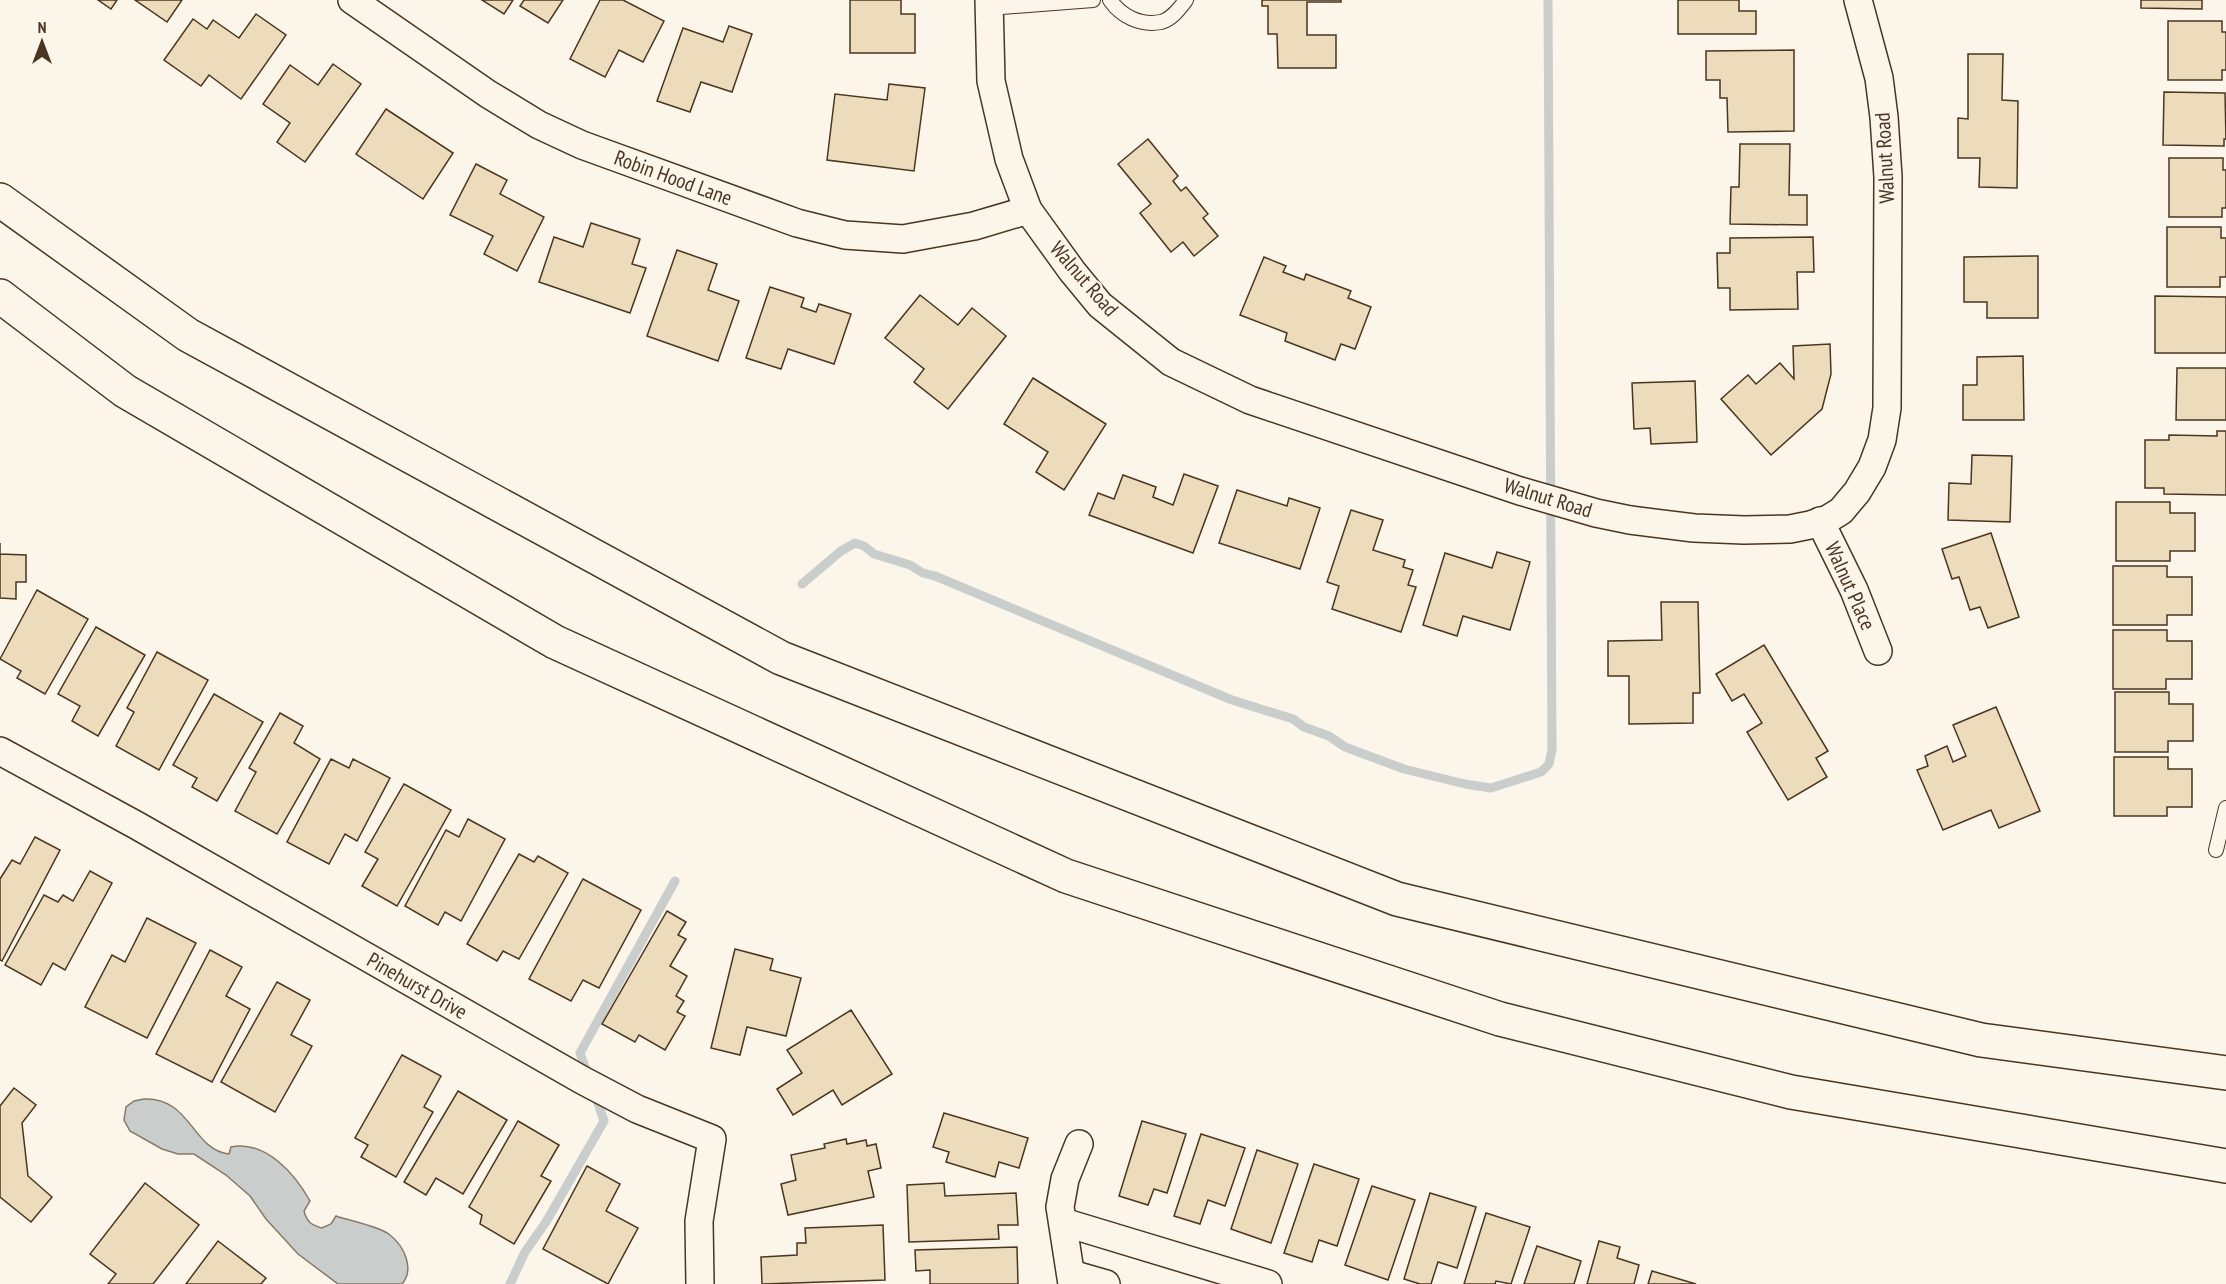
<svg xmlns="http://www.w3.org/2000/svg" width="2226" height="1284" font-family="'PT Sans Narrow',sans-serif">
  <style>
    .water { fill: #c9cecd; stroke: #887966; stroke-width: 1.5 }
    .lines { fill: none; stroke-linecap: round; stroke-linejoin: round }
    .stream { stroke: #c9cecd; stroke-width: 9 }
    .building { fill: #ecdcbc; stroke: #4a3520; stroke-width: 1.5 }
    .service-casing { stroke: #4a3520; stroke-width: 16 }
    .minor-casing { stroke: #4a3520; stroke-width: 30 }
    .trunk-casing { stroke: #4a3520; stroke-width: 36 }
    .service { stroke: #fbf6e9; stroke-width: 14 }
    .minor { stroke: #fbf6e9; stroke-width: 27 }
    .trunk { stroke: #fbf6e9; stroke-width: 33 }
    .labels { text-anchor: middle; stroke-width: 4.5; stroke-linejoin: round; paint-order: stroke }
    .street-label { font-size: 21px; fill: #4a3520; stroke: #fbf6e9 }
  </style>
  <rect width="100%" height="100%" fill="#fbf6e9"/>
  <!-- water -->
  <path class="water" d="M144,1099C191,1097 192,1150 229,1154L231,1147C266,1140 295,1174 310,1201L304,1211C307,1222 311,1225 322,1228L331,1224L336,1216C350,1221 379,1226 390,1235C404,1246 415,1269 402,1284H338L298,1254L266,1219L250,1196L226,1175L194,1154H178L162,1149L130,1131L124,1120L126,1107L134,1101Z"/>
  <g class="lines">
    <!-- stream -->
    <g class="stream">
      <polyline points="802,584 841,551 855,543 864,546 874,554 910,565 923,573 935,576 1232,700 1293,719 1304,727 1329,736 1345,747 1404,769 1465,784 1491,788 1541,772 1549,764 1552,750 1548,0"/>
      <polyline points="588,1075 580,1053 675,881"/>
      <polyline points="510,1284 525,1252 546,1222 604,1121 595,1094"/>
    </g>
  </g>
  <!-- building -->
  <g class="building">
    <polygon points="98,0 117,0 111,9"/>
    <polygon points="135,0 182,0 167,22"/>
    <polygon points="482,0 513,0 504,14"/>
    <polygon points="524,0 563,0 548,23 520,6"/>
    <polygon points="600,0 623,0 664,21 643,62 619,50 605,77 570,59"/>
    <polygon points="850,0 901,0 901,14 915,14 915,53 850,53"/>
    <polygon points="1262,0 1341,0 1341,2 1307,2 1307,35 1336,35 1336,68 1278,68 1277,34 1268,34 1268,6 1262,6"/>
    <polygon points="1678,0 1739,0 1739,11 1756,11 1756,34 1678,34"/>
    <polygon points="2141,0 2202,0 2202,9 2141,8"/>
    <polygon points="256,14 286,35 241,99 209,75 201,86 164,60 193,19 207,29 213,20 239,38"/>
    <polygon points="2168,21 2222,21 2222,32 2226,32 2226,70 2222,70 2222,80 2168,80"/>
    <polygon points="729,26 752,34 732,92 701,82 690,112 657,101 683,28 723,42"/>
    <polygon points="1794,50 1794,131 1728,132 1727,98 1720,98 1720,80 1706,80 1706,51"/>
    <polygon points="1968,54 2003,54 2002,100 2018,101 2017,188 1979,187 1980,158 1958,158 1958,118 1968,119"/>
    <polygon points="333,64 361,84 305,162 277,142 290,123 263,104 290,65 318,85"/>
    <polygon points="889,84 925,88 914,171 827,160 835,94 887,100"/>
    <polygon points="2164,92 2225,93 2226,139 2224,139 2224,146 2163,145"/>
    <polygon points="386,109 453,153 423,199 356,154"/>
    <polygon points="1148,139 1178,176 1173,181 1181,191 1186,187 1208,214 1203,218 1218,236 1194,256 1183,242 1171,252 1140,213 1151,204 1118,164"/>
    <polygon points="1740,144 1790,144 1789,195 1807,195 1807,225 1730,224 1731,187 1739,187"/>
    <polygon points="2169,158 2223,158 2223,170 2226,170 2226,208 2222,208 2222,217 2169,217"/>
    <polygon points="476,164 507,180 500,194 544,217 517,271 484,254 493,236 450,215"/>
    <polygon points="591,223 640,239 632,264 646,268 630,313 539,282 554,237 583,247"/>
    <polygon points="2167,227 2221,227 2221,238 2226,238 2226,277 2220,277 2220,287 2167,287"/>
    <polygon points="1813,237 1814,272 1797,272 1798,309 1730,310 1730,288 1718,288 1717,253 1730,253 1730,238"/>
    <polygon points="677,250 717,264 708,290 739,301 718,361 647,336"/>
    <polygon points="2038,256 2038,318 1987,318 1987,302 1964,302 1964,257"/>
    <polygon points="1264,257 1286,266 1283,272 1304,280 1306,274 1351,291 1348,298 1371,307 1355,349 1341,344 1335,360 1285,341 1287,333 1240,315"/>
    <polygon points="770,287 804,298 801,307 816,312 819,304 851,314 834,364 788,349 781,369 746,358"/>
    <polygon points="920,295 958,325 972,308 1006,336 948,409 914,382 924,369 885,338"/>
    <polygon points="2155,296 2226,297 2226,353 2155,353"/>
    <polygon points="1830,344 1831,374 1822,409 1771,455 1721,399 1748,375 1756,384 1780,363 1794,379 1793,346"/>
    <polygon points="2023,356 2024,420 1963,420 1963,385 1977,385 1977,357"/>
    <polygon points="2177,368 2226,368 2226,420 2176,420"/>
    <polygon points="1033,378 1106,424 1064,490 1036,472 1048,452 1004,424"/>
    <polygon points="1695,381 1697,442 1651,444 1650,428 1634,429 1632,383"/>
    <polygon points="2217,431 2226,431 2226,495 2164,494 2164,488 2145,488 2145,440 2169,440 2169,435 2217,436"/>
    <polygon points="1972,455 2012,456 2010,522 1948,520 1949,483 1971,484"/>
    <polygon points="1184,474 1218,486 1193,553 1089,515 1098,493 1114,499 1123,475 1156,487 1153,497 1173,505"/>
    <polygon points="1237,490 1287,506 1289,498 1320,508 1300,569 1219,543"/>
    <polygon points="2116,502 2170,502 2170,513 2195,513 2195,551 2170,551 2170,561 2116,561"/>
    <polygon points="1351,510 1383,520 1373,550 1405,560 1403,567 1413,570 1408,585 1416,587 1401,632 1332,609 1339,586 1327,582"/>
    <polygon points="1991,533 2019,617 1988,628 1980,607 1970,610 1959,577 1952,579 1942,549"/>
    <polygon points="0,543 0,554 26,555 26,582 16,582 16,599 0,598"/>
    <polygon points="1497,552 1530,562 1510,630 1463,616 1457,636 1423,625 1445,553 1492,568"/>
    <polygon points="2113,566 2167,566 2167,577 2192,577 2192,615 2167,615 2167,625 2113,625"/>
    <polygon points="37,590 88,619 45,694 17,678 21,671 0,659"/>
    <polygon points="1661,602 1698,602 1700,693 1693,693 1693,723 1629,724 1629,676 1608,676 1608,641 1662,640"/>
    <polygon points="96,627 145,655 98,736 72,721 80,706 58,694"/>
    <polygon points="2113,630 2167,630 2167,641 2192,641 2192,679 2166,679 2166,689 2113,689"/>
    <polygon points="1764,645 1828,751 1816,758 1827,777 1788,800 1747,732 1762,723 1744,694 1732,701 1716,674"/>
    <polygon points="157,652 208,680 159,770 116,746 134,712 127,708"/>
    <polygon points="2115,692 2169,692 2169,704 2193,704 2193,741 2168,741 2168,752 2115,752"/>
    <polygon points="214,694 263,722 217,801 192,787 197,778 173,765"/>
    <polygon points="1996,707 2040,811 1999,828 1991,810 1943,830 1917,770 1928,766 1925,756 1947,746 1953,762 1966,756 1953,725"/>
    <polygon points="280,713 303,726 294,743 320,759 277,834 235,811 256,772 249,768"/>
    <polygon points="2114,757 2168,757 2168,769 2192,769 2192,807 2167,807 2167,816 2114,816"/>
    <polygon points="331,759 349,768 353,759 390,778 357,841 345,834 329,864 287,842"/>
    <polygon points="404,784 451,810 397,906 362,886 378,859 365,852"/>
    <polygon points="468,819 505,839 461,921 445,912 438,925 405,906 446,830 459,837"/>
    <polygon points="35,837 60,850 2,961 0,960 0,879 12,860 20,864"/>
    <polygon points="519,854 534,862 538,856 568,873 519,959 503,951 497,961 467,944"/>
    <polygon points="90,871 112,883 65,970 53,963 41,985 5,965 44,895 58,902 63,895 73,901"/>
    <polygon points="583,879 641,910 599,988 583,980 571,1001 529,979"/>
    <polygon points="667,911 686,922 678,935 686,939 670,966 687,976 676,996 684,1001 677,1012 685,1016 665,1050 639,1035 635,1042 602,1024"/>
    <polygon points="147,918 196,943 147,1038 85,1007 112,955 125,962"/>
    <polygon points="735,949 773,959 770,970 801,978 786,1036 747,1027 740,1055 711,1048"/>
    <polygon points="210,950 242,967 226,996 250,1009 212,1082 156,1054"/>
    <polygon points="277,982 310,1000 291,1035 312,1046 275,1112 221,1082"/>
    <polygon points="851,1010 892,1074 842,1105 833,1090 793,1115 777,1089 802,1073 787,1050"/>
    <polygon points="402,1055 441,1076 424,1107 433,1112 396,1177 361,1157 368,1145 355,1138"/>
    <polygon points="14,1088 36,1105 22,1123 28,1176 52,1197 31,1222 0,1197 0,1106"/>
    <polygon points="458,1091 507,1120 463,1194 436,1178 426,1195 404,1182"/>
    <polygon points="944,1113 1028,1138 1019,1168 999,1162 995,1177 946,1162 949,1152 933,1147"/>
    <polygon points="518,1121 559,1145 541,1176 551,1181 514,1244 480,1224 482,1215 469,1207"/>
    <polygon points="1142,1121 1186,1134 1167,1193 1154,1189 1148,1205 1119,1196"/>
    <polygon points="1201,1134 1245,1148 1225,1206 1208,1200 1200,1224 1174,1216"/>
    <polygon points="846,1139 847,1144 866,1140 867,1146 876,1144 881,1168 868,1171 874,1197 788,1215 781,1184 796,1180 791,1155 825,1148 824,1144"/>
    <polygon points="1257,1150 1298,1164 1271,1243 1231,1229"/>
    <polygon points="1314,1164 1359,1179 1337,1246 1319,1240 1312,1262 1284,1253"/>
    <polygon points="587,1166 620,1184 606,1211 638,1228 608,1284 543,1249"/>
    <polygon points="145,1183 199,1225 153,1284 108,1284 116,1274 90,1254"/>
    <polygon points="944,1183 945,1196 1016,1193 1018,1225 998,1225 999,1239 909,1242 907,1185"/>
    <polygon points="1372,1186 1415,1200 1388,1280 1345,1265"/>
    <polygon points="1430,1193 1476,1207 1457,1268 1438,1262 1431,1284 1420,1284 1404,1279"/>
    <polygon points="1486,1213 1530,1227 1511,1284 1496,1281 1495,1284 1464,1284"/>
    <polygon points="883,1225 885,1280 762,1284 761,1257 797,1255 797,1243 806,1243 805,1228"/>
    <polygon points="218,1241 266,1278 261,1284 186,1284"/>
    <polygon points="1599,1241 1620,1247 1617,1258 1639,1265 1634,1284 1587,1284"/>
    <polygon points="1537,1246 1581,1261 1574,1284 1524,1284"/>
    <polygon points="1017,1247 1018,1284 930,1284 930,1270 916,1271 915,1250"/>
    <polygon points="1652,1271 1696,1284 1648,1284"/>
  </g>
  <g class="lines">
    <defs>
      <g id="service">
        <path d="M1110,0C1121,16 1140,26 1161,22C1172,19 1180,8 1186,0"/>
        <polyline points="989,8 1093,0"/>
        <polyline points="2216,850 2226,808"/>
      </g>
      <g id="minor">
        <polyline points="352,0 488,94 539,125 582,145 797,223 845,235 903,239 974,226 1028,210"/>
        <polyline points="989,0 991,81 1009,159 1028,210 1072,271 1100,305 1171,362 1250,400 1520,491 1596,513 1630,520 1694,528 1744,530 1790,529 1810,525 1828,519 1841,511 1857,492 1872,467 1882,440 1887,408 1888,177 1884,117 1879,78 1858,0"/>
        <polyline points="1820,521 1854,590 1878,651"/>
        <polyline points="0,751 136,825 582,1080 637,1109 712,1139 699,1221 700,1284"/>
        <polyline points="1063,1222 1268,1284"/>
        <polyline points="1071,1274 1106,1284"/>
        <polyline points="1072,1284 1060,1207 1065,1179 1079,1144"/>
      </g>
      <g id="trunk">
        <polyline points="0,200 188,335 781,658 1397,899 1981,1040 2226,1073"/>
        <polyline points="0,296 125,391 555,642 1066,876 1500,1019 1791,1092 2226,1166"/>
      </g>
    </defs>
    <!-- service casing -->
    <use href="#service" class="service-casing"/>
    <!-- minor casing -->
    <use href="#minor" class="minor-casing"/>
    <!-- trunk casing -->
    <use href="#trunk" class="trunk-casing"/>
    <!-- service -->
    <use href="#service" class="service"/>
    <!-- minor -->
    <use href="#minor" class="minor"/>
    <!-- trunk -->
    <use href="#trunk" class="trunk"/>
  </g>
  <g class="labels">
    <!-- street labels -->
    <g class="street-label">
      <text transform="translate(1885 158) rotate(-93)" y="7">Walnut Road</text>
      <text transform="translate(673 178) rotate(20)" y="7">Robin Hood Lane</text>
      <text transform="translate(1084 279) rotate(49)" y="7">Walnut Road</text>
      <text transform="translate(1548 498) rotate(17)" y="7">Walnut Road</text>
      <text transform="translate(1850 586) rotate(66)" y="7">Walnut Place</text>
      <text transform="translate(417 986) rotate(30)" y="7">Pinehurst Drive</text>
    </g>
  </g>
  <!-- north arrow -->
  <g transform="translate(42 42)" stroke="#fbf6e9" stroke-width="4.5" paint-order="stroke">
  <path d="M0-4.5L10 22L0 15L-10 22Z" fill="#4a3520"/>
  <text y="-9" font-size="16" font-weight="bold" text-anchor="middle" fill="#4a3520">N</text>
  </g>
</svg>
